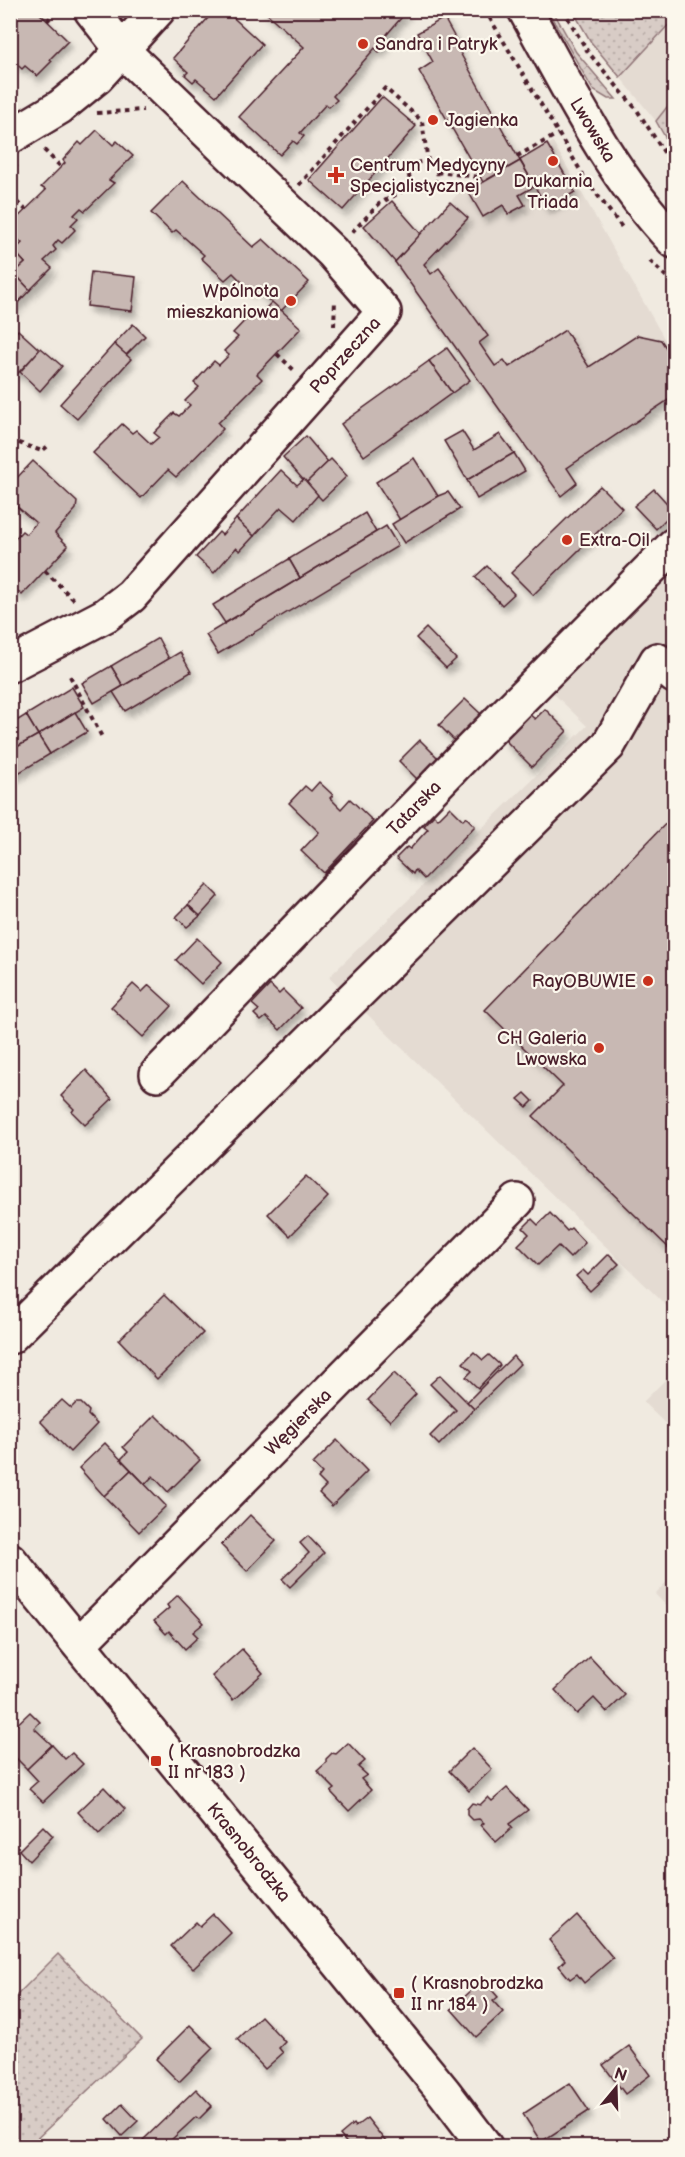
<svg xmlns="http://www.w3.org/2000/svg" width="685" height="2157" font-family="'Balsamiq Sans',sans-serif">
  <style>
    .built { fill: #e4dbd2 }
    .grass { fill: url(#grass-dots); stroke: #917678; stroke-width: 1.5 }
    .building { fill: #c8b8b3; stroke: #4a1f2b; stroke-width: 1.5; filter: url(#shadow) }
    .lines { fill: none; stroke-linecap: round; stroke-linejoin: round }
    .minor-casing { stroke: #4a1f2b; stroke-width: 38 }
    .major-casing { stroke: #4a1f2b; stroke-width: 38 }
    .path { stroke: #4a1f2b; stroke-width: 4; stroke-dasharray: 4.5 4.5; stroke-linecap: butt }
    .minor { stroke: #fbf7ec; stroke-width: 33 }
    .major { stroke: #fbf7ec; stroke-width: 33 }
    .poi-dot { fill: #c8321e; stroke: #fbf7ec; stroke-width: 2 }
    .labels { text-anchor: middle; stroke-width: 4.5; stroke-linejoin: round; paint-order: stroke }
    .poi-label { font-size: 18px; fill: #4a1f2b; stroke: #fbf7ec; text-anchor: start }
    .street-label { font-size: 18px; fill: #4a1f2b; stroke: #fbf7ec }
  </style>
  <defs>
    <pattern id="grass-dots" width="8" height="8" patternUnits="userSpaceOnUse" patternTransform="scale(1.5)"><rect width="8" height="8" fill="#d8ccc6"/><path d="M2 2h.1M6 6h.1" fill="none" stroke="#bbafaa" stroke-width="1.8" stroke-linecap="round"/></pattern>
    <filter id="shadow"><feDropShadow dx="3.5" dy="6" stdDeviation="3" flood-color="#0004"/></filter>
  </defs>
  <rect width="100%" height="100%" fill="#f0eae0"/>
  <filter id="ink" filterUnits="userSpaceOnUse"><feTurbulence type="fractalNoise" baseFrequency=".0167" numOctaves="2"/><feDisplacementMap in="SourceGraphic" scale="12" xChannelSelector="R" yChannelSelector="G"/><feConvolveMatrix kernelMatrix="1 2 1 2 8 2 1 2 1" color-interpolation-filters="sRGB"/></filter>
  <g filter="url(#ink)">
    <!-- built -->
    <g class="built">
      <polygon points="674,19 674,98 656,121 620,77"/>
      <polygon points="553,142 674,356 674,396 567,468 577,483 561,496 395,262 464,187 468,191 520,160"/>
      <polygon points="674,563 674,1313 329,977 587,726 550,690"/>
      <polygon points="674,1371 674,1432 643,1402"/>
      <polygon points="674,1574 674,1614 655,1594"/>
    </g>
    <!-- grass -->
    <g class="grass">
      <polygon points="548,11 553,11 576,52 616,99 608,99 593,90"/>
      <polygon points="573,11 674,11 674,19 620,77 591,42"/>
      <polygon points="674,98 674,105 671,114 674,115 674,153 656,121"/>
      <polygon points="58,1954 142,2039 29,2146 11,2146 11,2001"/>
    </g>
    <!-- building -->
    <g class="building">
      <polygon points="10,10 36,10 68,41 50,59 52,61 37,76 25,66 22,69 10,58"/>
      <polygon points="215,10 225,10 262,44 216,96 196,79 193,82 185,75 188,72 173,58"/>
      <polygon points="263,10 408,10 382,40 386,44 379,52 375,48 333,96 337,100 329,107 326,104 300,133 304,136 297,144 293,141 280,155 239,117 304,47"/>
      <polygon points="444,18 460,47 458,49 520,161 483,182 419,71 433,62 417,33"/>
      <polygon points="382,97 416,126 343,210 309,180"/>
      <polygon points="97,130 113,145 117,141 133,156 109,180 114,183 85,211 81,208 74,215 78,218 71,225 75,230 62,243 58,240 53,246 56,250 44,261 52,268 30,290 14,273 25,263 14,251 22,243 10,232 10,225 46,190 41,187 65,163 63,160 79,142 82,145"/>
      <polygon points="547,144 575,192 547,208 520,160"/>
      <polygon points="520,161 535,186 519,195 525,205 508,214 503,205 483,217 468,191"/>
      <polygon points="183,181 253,247 263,239 309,282 281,311 255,288 251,291 233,273 225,280 201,258 204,255 176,230 172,233 151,213"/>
      <polygon points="392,201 421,234 395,262 364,226"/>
      <polygon points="450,202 468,218 424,264 431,274 439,268 488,336 479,343 495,366 504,360 509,367 565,330 589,367 638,335 661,340 674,360 674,396 567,468 577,483 561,496 395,262"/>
      <polygon points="16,253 25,263 14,273 30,290 10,311 10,257"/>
      <polygon points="91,272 136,277 132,311 87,306"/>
      <polygon points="272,302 301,328 257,374 262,379 218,423 223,429 176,477 168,470 141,498 93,453 122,424 132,433 136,430 151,444 159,437 154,433 174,413 179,416 190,405 185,401 199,387 194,383 214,361 219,365 229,355 224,351 238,337 233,333 254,311 259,315"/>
      <polygon points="133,324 145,336 126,355 114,344"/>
      <polygon points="18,330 40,350 17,374 10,368 10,338"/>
      <polygon points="114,344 131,359 77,419 60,404"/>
      <polygon points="41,348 62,366 40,391 20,372"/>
      <polygon points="447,348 470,380 452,393 429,361"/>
      <polygon points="429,361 452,393 364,456 341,424"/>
      <polygon points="462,431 474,450 500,434 514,453 467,480 444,441"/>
      <polygon points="306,436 328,462 306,483 283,457"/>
      <polygon points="514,453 525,471 477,499 467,480"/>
      <polygon points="414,458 438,496 400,520 376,482"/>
      <polygon points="331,459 347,476 322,500 306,483"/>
      <polygon points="33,461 77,502 76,509 55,533 68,546 22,595 10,585 10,544 22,531 26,534 36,523 14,504 14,500 10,497 10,485"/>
      <polygon points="281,470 297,485 304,479 318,495 296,520 281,507 254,536 236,519"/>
      <polygon points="600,486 622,508 533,595 511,573"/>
      <polygon points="654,489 674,511 656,529 634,506"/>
      <polygon points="448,492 460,509 404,543 392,524 438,496"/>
      <polygon points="365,513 376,532 300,578 289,559"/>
      <polygon points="236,519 254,536 240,551 236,548 214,573 196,557 219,532 222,535"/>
      <polygon points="386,526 398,546 218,654 206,635"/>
      <polygon points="289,559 300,578 225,623 213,605"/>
      <polygon points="487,566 514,594 502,605 475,577"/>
      <polygon points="426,628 456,659 446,668 416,638"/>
      <polygon points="158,638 169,659 123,686 111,666"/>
      <polygon points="180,652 191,672 125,711 113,692"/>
      <polygon points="111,666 123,686 94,703 82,683"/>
      <polygon points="72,687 84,707 38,735 26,715"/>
      <polygon points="465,699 481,714 455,741 439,725"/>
      <polygon points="545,709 567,731 532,767 504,739 529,714 535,719"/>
      <polygon points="75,712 87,732 50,754 38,735"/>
      <polygon points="26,715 38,735 10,751 10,725"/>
      <polygon points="38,735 50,754 10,778 10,751"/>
      <polygon points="420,740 438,758 417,779 399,761"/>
      <polygon points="319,782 333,795 330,798 341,809 350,799 373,821 324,873 301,851 319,832 289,803 305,786 311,791"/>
      <polygon points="450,807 463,820 466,817 475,826 424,879 415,870 413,874 396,858 407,847 410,849 428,829 424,826 434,815 438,819"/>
      <polygon points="674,815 674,1253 533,1116 563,1086 485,1010"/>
      <polygon points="207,885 218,896 200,916 188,905"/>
      <polygon points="188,905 200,916 187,927 176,917"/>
      <polygon points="197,938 222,962 201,984 176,960"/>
      <polygon points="133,984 142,992 149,985 172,1006 143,1037 111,1007"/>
      <polygon points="270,985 279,994 283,990 301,1008 280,1030 266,1017 261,1021 254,1014 259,1010 252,1004"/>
      <polygon points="86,1070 112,1099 85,1125 72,1112 74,1109 61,1096"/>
      <polygon points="525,1093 533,1101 527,1107 518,1099"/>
      <polygon points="306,1176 328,1197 290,1236 268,1214"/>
      <polygon points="550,1213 567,1231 571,1228 585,1243 570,1258 558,1246 538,1265 518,1245 529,1234 523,1228 532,1219 538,1225"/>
      <polygon points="609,1254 619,1264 590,1291 576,1276 583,1270 588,1275"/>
      <polygon points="164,1295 203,1333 157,1379 119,1340"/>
      <polygon points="474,1352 483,1360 489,1355 500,1365 478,1388 466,1377 472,1371 463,1363"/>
      <polygon points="513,1356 520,1364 474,1409 467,1402"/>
      <polygon points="394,1373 416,1394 390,1421 368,1400"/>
      <polygon points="440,1375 474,1409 439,1445 430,1436 456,1410 430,1384"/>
      <polygon points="62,1400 71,1408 76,1403 81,1403 89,1411 88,1415 97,1424 70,1452 40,1421"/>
      <polygon points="155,1415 200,1460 168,1492 153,1476 145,1484 121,1459 128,1452 123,1447"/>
      <polygon points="337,1440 367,1471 332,1506 319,1493 326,1486 318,1478 322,1473 313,1464"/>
      <polygon points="105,1443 131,1470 104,1496 79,1468"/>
      <polygon points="131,1470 166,1506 139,1532 104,1496"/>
      <polygon points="250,1515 276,1541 247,1571 221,1545"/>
      <polygon points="308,1536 324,1553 290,1587 282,1579 309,1553 300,1543"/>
      <polygon points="178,1595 204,1623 193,1632 198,1637 185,1649 169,1631 166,1634 154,1621 169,1608 167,1605"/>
      <polygon points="242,1649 263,1673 233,1700 212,1676"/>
      <polygon points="590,1657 625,1695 607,1712 594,1698 577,1714 555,1690"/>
      <polygon points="30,1712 40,1722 34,1728 52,1745 27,1769 13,1755 10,1757 10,1731"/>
      <polygon points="348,1743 365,1761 358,1767 367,1775 361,1779 371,1790 349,1811 331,1792 335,1789 317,1771 326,1763 326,1759 332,1753 336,1754"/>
      <polygon points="52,1745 65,1759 72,1753 83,1764 43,1802 29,1789 38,1781 27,1769"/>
      <polygon points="472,1748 492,1769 469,1791 449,1771"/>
      <polygon points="104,1787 125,1809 99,1834 78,1812"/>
      <polygon points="507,1788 528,1810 509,1824 512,1828 496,1842 481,1825 484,1823 479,1819 472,1820 467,1815 467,1809 472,1803 480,1805 488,1797 492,1801"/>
      <polygon points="43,1826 53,1836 29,1861 19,1850"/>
      <polygon points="213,1914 231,1933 193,1969 171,1946 196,1922 200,1926"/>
      <polygon points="577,1915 613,1958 584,1983 577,1974 570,1979 559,1966 565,1960 549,1940"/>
      <polygon points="483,1980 498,1997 493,2001 503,2012 476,2037 451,2009"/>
      <polygon points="261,2016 285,2042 279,2048 283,2053 265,2069 237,2039"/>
      <polygon points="190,2025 213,2048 179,2082 156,2059"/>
      <polygon points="629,2046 650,2075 625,2094 603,2065"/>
      <polygon points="570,2083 589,2111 541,2142 523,2114"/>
      <polygon points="196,2089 212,2106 199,2119 196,2117 170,2141 173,2144 170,2146 149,2146 143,2140"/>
      <polygon points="122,2104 138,2121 122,2136 107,2119"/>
      <polygon points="367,2118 386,2142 380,2146 349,2146 340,2135 353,2124 355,2127"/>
    </g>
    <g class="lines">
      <defs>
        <g id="minor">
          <polyline points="10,137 60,107 97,77 158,10"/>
          <polyline points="10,665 106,615 131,596 384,312 332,252 123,51 91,10"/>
          <polyline points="157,1074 460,760 674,545"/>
          <polyline points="10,1337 608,746 657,660 674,676"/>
          <polyline points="10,1560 444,2092 485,2146"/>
          <polyline points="79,1644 517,1201"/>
        </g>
        <path id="major" d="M525,10C570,91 610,174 674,241"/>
      </defs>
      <!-- minor casing -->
      <use href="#minor" class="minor-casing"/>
      <!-- major casing -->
      <use href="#major" class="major-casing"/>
      <!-- path -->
      <g class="path">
        <polyline points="485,10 586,180 624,230"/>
        <polyline points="563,10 588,52 637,110 674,168"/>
        <polyline points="47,21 58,10"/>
        <polyline points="97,113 143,110"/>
        <polyline points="44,150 61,167"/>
        <polyline points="517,156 558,134"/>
        <polyline points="10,172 17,165"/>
        <polyline points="437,172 479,177"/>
        <path d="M299,185L385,88L422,121L428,162L436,167C439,176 438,182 430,188C404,196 401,158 428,162"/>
        <polyline points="10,196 26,210"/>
        <polyline points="352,232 379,204 413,185"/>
        <polyline points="10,252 13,255"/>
        <polyline points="650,261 674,284"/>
        <polyline points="334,326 335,300"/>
        <polyline points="277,354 296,372"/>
        <polyline points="10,440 42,451 49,445"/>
        <polyline points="45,571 74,600"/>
        <polyline points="70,676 103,739"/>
      </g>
      <!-- minor -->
      <use href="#minor" class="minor"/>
      <!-- major -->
      <use href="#major" class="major"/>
    </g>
  </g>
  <!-- markers -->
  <g class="poi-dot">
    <circle cx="363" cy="44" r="6"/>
    <circle cx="433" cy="120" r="6"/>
    <circle cx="553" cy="161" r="6"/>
    <path d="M333 166h6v6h6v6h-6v6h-6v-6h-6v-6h6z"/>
    <circle cx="291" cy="301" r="6"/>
    <circle cx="567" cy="540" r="6"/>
    <circle cx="648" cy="981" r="6"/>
    <circle cx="599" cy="1048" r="6"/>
    <rect x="150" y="1755" width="12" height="12" rx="3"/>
    <rect x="393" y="1987" width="12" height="12" rx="3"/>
  </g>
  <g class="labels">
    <!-- poi labels -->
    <g class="poi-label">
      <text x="375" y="50">Sandra i Patryk</text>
      <text x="445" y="126">Jagienka</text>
      <text x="350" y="171">Centrum Medycyny<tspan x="350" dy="21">Specjalistycznej</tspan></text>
      <text x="553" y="187" text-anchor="middle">Drukarnia<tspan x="553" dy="21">Triada</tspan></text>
      <text x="279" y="297" text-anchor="end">Wpólnota<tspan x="279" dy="21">mieszkaniowa</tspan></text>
      <text x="579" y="546">Extra-Oil</text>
      <text x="636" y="987" text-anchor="end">RayOBUWIE</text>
      <text x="587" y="1044" text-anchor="end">CH Galeria<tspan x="587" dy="21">Lwowska</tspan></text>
      <text x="168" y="1757">( Krasnobrodzka<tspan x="168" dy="21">II nr 183 )</tspan></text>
      <text x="411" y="1989">( Krasnobrodzka<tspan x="411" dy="21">II nr 184 )</tspan></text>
    </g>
    <!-- street labels -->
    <g class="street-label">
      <text transform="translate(593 130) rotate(59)" y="6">Lwowska</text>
      <text transform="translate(345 355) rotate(-48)" y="6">Poprzeczna</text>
      <text transform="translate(414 808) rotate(-46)" y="6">Tatarska</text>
      <text transform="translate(298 1422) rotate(-45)" y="6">Węgierska</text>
      <text transform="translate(249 1852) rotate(51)" y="6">Krasnobrodzka</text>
    </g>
  </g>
  <!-- margin -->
  <rect width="685" height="2157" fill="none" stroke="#fbf7ec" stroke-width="36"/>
  <rect x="18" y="18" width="649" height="2121" fill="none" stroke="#4a1f2b" stroke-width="2" filter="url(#ink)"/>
  <!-- north arrow -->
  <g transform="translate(616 2088) rotate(19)" stroke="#fbf7ec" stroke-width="4.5" paint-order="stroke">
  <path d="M0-4.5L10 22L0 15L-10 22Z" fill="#4a1f2b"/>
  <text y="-9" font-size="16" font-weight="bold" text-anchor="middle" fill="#4a1f2b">N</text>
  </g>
</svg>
